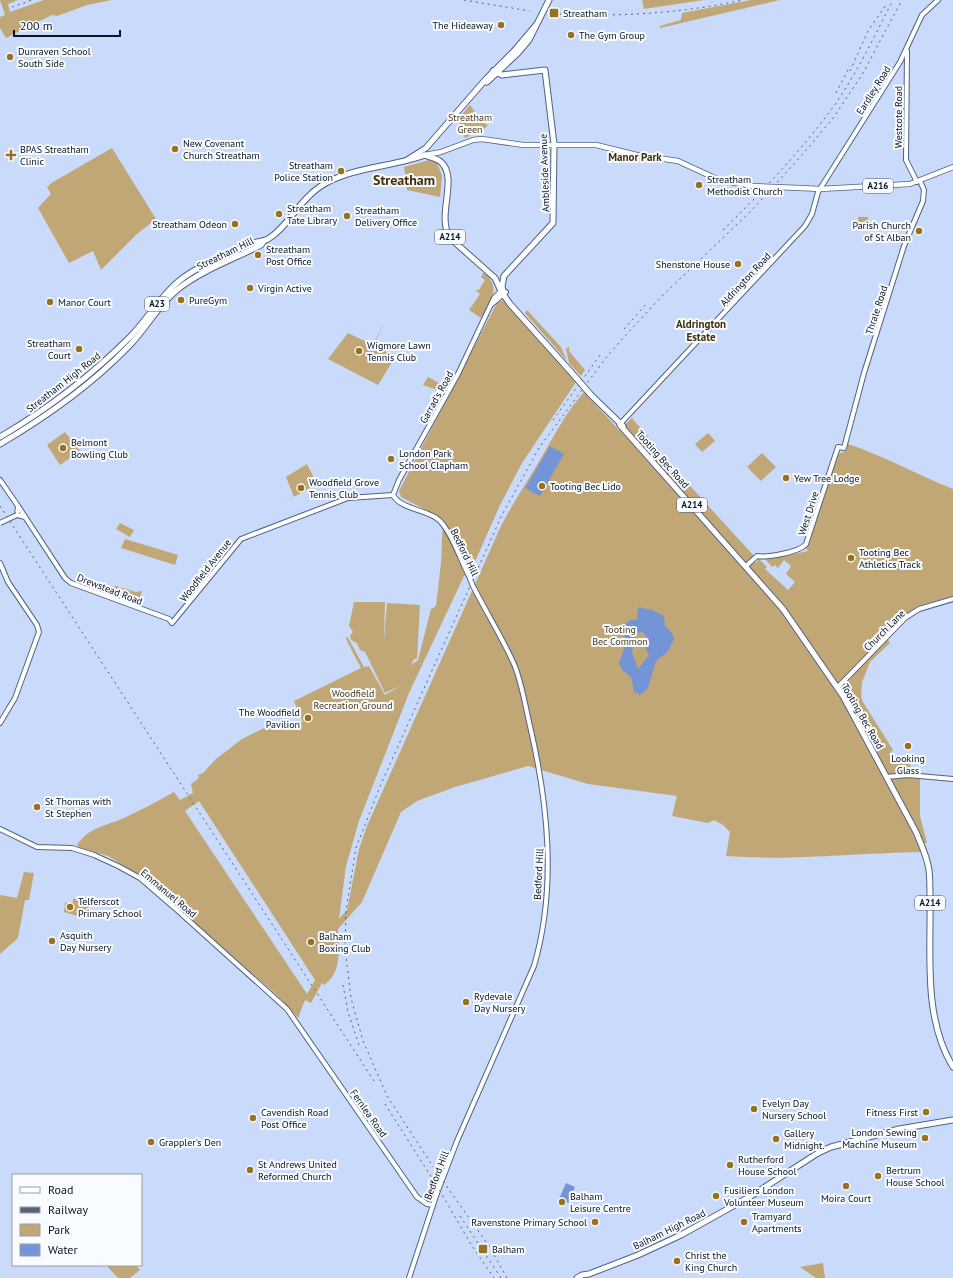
<svg xmlns="http://www.w3.org/2000/svg" width="953" height="1278" font-family="'PT Sans',sans-serif">
  <style>
    .green { fill: #c1a775; fill-rule: evenodd }
    .water { fill: #7394d7; fill-rule: evenodd }
    .lines { fill: none; stroke-linecap: round; stroke-linejoin: round }
    .secondary-casing { stroke: #506285; stroke-width: 6 }
    .primary-casing { stroke: #506285; stroke-width: 6 }
    .highway-casing { stroke: #506285; stroke-width: 7 }
    .secondary { stroke: #fff; stroke-width: 4 }
    .primary { stroke: #fff; stroke-width: 4.5 }
    .highway { stroke: #fff; stroke-width: 5 }
    .rail { stroke: #576278; stroke-width: 1; stroke-dasharray: 2 4; stroke-linecap: butt }
    .secondary-bridge-casing { stroke: #506285; stroke-width: 6; stroke-linecap: butt }
    .primary-bridge-casing { stroke: #506285; stroke-width: 6; stroke-linecap: butt }
    .highway-bridge-casing { stroke: #506285; stroke-width: 7; stroke-linecap: butt }
    .secondary-bridge { stroke: #fff; stroke-width: 4 }
    .primary-bridge { stroke: #fff; stroke-width: 4.5 }
    .highway-bridge { stroke: #fff; stroke-width: 5 }
    .poi-dot { fill: #97711b; stroke: #f8fbff; stroke-width: 1.5 }
    .labels { text-anchor: middle; stroke-width: 4; stroke-linejoin: round; paint-order: stroke }
    .shield { fill: #f8fbff; stroke: #535964; stroke-width: 1 }
    .shield-label { font-size: 9px; font-weight: bold; fill: #0c1321 }
    .poi-label { font-size: 10px; fill: #0c1321; stroke: #f8fbff; text-anchor: start }
    .street-label { font-size: 10px; fill: #0c1321; stroke: #f8fbff }
    .park-label { font-size: 10px; fill: #4b3a18; stroke: #f8fbff }
    .neighbourhood-label { font-size: 11px; font-weight: bold; fill: #412f07; stroke: #f8fbff }
    .district-label { font-size: 14px; font-weight: bold; fill: #412f07; stroke: #f8fbff }
  </style>
  <rect width="100%" height="100%" fill="#c9dafb"/>
  <!-- green -->
  <g class="green">
    <polygon points="0,0 18,0 8,4 10,12 44,0 112,0 87,5 57,16 52,15 6,38 0,28 0,17 5,15"/>
    <polygon points="642,0 704,0 644,9"/>
    <polygon points="751,0 780,0 660,28 660,26 681,20 682,13"/>
    <polygon points="470,105 482,122 488,125 485,128 465,138 458,119"/>
    <polygon points="112,148 156,219 137,234 101,270 93,251 69,263 38,208 51,194 47,187 53,182"/>
    <polygon points="429,160 437,163 442,176 440,197 407,190 404,167"/>
    <polygon points="858,217 868,217 868,229 859,229"/>
    <path d="M484,272C501,286 492,303 481,318L469,310L480,294L475,290H479L485,280L481,277Z"/>
    <path d="M503,300L576,382L522,463L500,505L470,573L464,576L409,693L359,821L346,866L339,919L347,910L359,849L367,826L501,526C512,505 525,485 537,465C552,440 565,413 584,392L619,430L632,418L682,477L754,556L751,558L756,563L759,559L767,567L765,569L788,590L795,582L786,574L791,566L784,560L778,568L775,565L772,567L766,560L808,551L806,548L838,454L846,451L848,444C885,456 917,475 953,489V596L917,606L886,637L890,643L870,662L862,682L861,696L863,702L893,750L889,754L894,764L910,763L912,777L920,778V816L927,843L918,844L922,852C857,853 791,861 726,856L730,832L723,825L714,820L708,823L672,816L677,796L588,784L528,766L455,787L417,801L401,812L362,902L338,929C338,950 343,971 324,985L322,983L311,1003L305,1000L298,1018L279,997L144,878L108,856L80,848L77,845C89,827 106,826 124,818C141,810 158,801 174,792L180,800L193,793L191,784L199,778L198,775L203,773L216,759L242,739L264,728L283,722L284,724L303,722L294,701L361,668L346,639L347,636L364,667L369,666L385,695L400,686L385,693L365,652L360,650L357,643L351,640L350,635L353,632L349,626L354,602H385L384,641L387,603L420,605L417,659H414L411,665L418,660L431,609L436,606L441,563L443,519L401,497L399,491L497,303ZM199,801L315,980L307,994L185,811Z"/>
    <polygon points="527,310 561,347 567,361 525,313"/>
    <polygon points="384,323 374,345 395,357 378,385 328,359 348,333 373,345"/>
    <polygon points="569,346 569,351 585,370 581,376 569,363 566,349"/>
    <polygon points="428,377 446,387 444,390 440,391 423,385"/>
    <polygon points="65,432 80,451 60,465 47,445"/>
    <polygon points="708,433 715,441 702,452 695,444"/>
    <polygon points="762,453 776,467 761,481 747,467"/>
    <polygon points="307,464 317,484 279,505 294,497 286,477"/>
    <polygon points="120,523 134,530 130,537 116,529"/>
    <polygon points="125,539 178,555 175,565 121,548"/>
    <polygon points="79,577 108,588 107,592 77,580"/>
    <polygon points="116,586 136,592 142,591 139,600 137,599 137,597 128,594 125,600 111,594 113,587"/>
    <polygon points="24,872 34,873 29,900 25,900 18,938 0,954 0,895 17,898"/>
    <polygon points="73,899 85,899 91,902 84,918 64,912 65,903 73,902"/>
    <polygon points="823,1263 825,1278 816,1278 800,1267"/>
    <polygon points="106,1265 136,1265 140,1270 130,1278 118,1278"/>
  </g>
  <!-- water -->
  <g class="water">
    <polygon points="550,446 564,454 540,496 525,488"/>
    <path d="M638,607L652,610L664,616L665,626L672,633L674,639L667,653L658,659L655,664L648,688L640,695L634,692L631,677L622,670L619,663L625,646L624,625L629,621L637,619ZM642,632L648,638L645,647L649,655L638,669L632,652L634,639L638,633Z"/>
    <polygon points="566,1183 575,1187 568,1203 559,1199"/>
  </g>
  <g class="lines">
    <defs>
      <g id="secondary">
        <polyline points="907,51 906,160 917,182"/>
        <polyline points="492,304 506,292"/>
        <polyline points="620,424 805,226 812,214 818,192 900,62 922,15 938,0"/>
        <polyline points="0,480 18,506 17,515 25,517"/>
        <polyline points="393,495 399,480 458,374 494,298 502,290"/>
        <path d="M393,495C400,509 428,510 439,520C451,531 461,561 469,576"/>
        <polyline points="18,506 65,578 71,583 169,619 172,623 241,539 348,498 393,495"/>
        <polyline points="0,563 8,582 37,625 39,632 15,698 0,723"/>
        <path d="M746,566L757,556C767,558 800,552 806,544L838,447L844,448L864,373L904,246L923,201L924,190L920,181"/>
        <polyline points="837,688 905,618 919,609 953,599"/>
        <polyline points="886,777 908,775 953,779"/>
        <polyline points="0,829 37,847 72,848 94,855 118,866 140,878 177,910 287,1009 417,1197 427,1204 433,1205"/>
        <path d="M409,1278L436,1196L457,1141L534,966C557,887 548,804 530,726C525,705 522,683 514,664C502,637 486,612 473,586"/>
      </g>
      <g id="primary">
        <polyline points="425,155 441,152 473,140 482,139 523,145 596,145 637,155 678,161 719,180 753,186"/>
        <polyline points="800,188 820,189 910,184 953,167"/>
      </g>
      <g id="highway">
        <polyline points="493,71 502,75 545,70 554,144 553,223 504,276 502,286 504,295"/>
        <polyline points="484,82 487,82 518,53 529,40 549,0"/>
        <path d="M425,155C431,158 437,158 442,163C458,180 436,216 450,238L495,278L501,291L510,304L571,372"/>
        <polyline points="407,160 426,148 486,79 514,51 536,25"/>
        <polyline points="591,395 623,426"/>
        <path d="M620,425L783,609L843,696L916,832C921,844 927,856 929,870C930,879 930,890 930,900C931,954 923,1018 953,1067"/>
        <path d="M0,437C48,409 92,375 131,336C148,318 160,297 179,281C195,267 230,253 251,244C257,241 263,242 268,239C288,227 299,200 321,186C350,167 393,167 425,155"/>
        <path d="M0,444C46,417 91,385 128,347C146,329 158,305 178,289C202,270 234,259 261,245L264,241"/>
        <polyline points="577,1278 582,1275 589,1274 638,1255 681,1235 751,1196 818,1153 831,1147 899,1129 953,1120"/>
      </g>
    </defs>
    <!-- secondary casing -->
    <use href="#secondary" class="secondary-casing"/>
    <!-- primary casing -->
    <use href="#primary" class="primary-casing"/>
    <!-- highway casing -->
    <use href="#highway" class="highway-casing"/>
    <!-- secondary -->
    <use href="#secondary" class="secondary"/>
    <!-- primary -->
    <use href="#primary" class="primary"/>
    <!-- highway -->
    <use href="#highway" class="highway"/>
    <!-- rail -->
    <g class="rail">
      <polyline points="464,0 530,11"/>
      <polyline points="12,7 32,0"/>
      <path d="M559,14C621,17 683,13 743,0"/>
      <polyline points="850,71 868,31 886,5"/>
      <polyline points="836,93 850,66"/>
      <path d="M723,230C763,191 803,149 836,103C858,71 875,35 893,0"/>
      <polyline points="624,329 648,302"/>
      <polyline points="553,420 601,354"/>
      <polyline points="0,506 374,1081"/>
      <polyline points="343,985 348,1012 359,1045"/>
      <polyline points="385,1104 437,1186 472,1246 494,1278"/>
      <polyline points="460,1216 501,1278"/>
      <polyline points="507,1278 489,1246 440,1177 387,1096 363,1041 351,998 345,949 346,910 356,848 381,784 502,515 539,448 605,359 625,336 660,298 751,211 802,155 834,117 863,73 902,0"/>
    </g>
    <defs>
      <g id="secondary-bridge">
        <polyline points="0,523 17,515"/>
        <polyline points="469,576 473,586"/>
      </g>
      <polyline id="primary-bridge" points="753,186 800,188"/>
      <polyline id="highway-bridge" points="571,372 591,395"/>
    </defs>
    <!-- secondary-bridge casing -->
    <use href="#secondary-bridge" class="secondary-bridge-casing"/>
    <!-- primary-bridge casing -->
    <use href="#primary-bridge" class="primary-bridge-casing"/>
    <!-- highway-bridge casing -->
    <use href="#highway-bridge" class="highway-bridge-casing"/>
    <!-- secondary-bridge -->
    <use href="#secondary-bridge" class="secondary-bridge"/>
    <!-- primary-bridge -->
    <use href="#primary-bridge" class="primary-bridge"/>
    <!-- highway-bridge -->
    <use href="#highway-bridge" class="highway-bridge"/>
  </g>
  <!-- markers -->
  <g class="poi-dot">
    <rect x="549" y="8" width="10" height="10" rx="2"/>
    <circle cx="501" cy="25" r="4"/>
    <circle cx="571" cy="35" r="4"/>
    <circle cx="10" cy="57" r="4"/>
    <circle cx="175" cy="149" r="4"/>
    <path d="M9 149h4v4h4v4h-4v4h-4v-4h-4v-4h4z"/>
    <circle cx="341" cy="171" r="4"/>
    <circle cx="699" cy="185" r="4"/>
    <circle cx="279" cy="214" r="4"/>
    <circle cx="347" cy="216" r="4"/>
    <circle cx="235" cy="224" r="4"/>
    <circle cx="919" cy="231" r="4"/>
    <circle cx="258" cy="255" r="4"/>
    <circle cx="738" cy="264" r="4"/>
    <circle cx="250" cy="288" r="4"/>
    <circle cx="181" cy="300" r="4"/>
    <circle cx="50" cy="302" r="4"/>
    <circle cx="79" cy="349" r="4"/>
    <circle cx="359" cy="351" r="4"/>
    <circle cx="63" cy="448" r="4"/>
    <circle cx="391" cy="459" r="4"/>
    <circle cx="786" cy="478" r="4"/>
    <circle cx="542" cy="486" r="4"/>
    <circle cx="301" cy="488" r="4"/>
    <circle cx="851" cy="558" r="4"/>
    <circle cx="308" cy="718" r="4"/>
    <circle cx="908" cy="746" r="4"/>
    <circle cx="37" cy="807" r="4"/>
    <circle cx="70" cy="907" r="4"/>
    <circle cx="52" cy="941" r="4"/>
    <circle cx="311" cy="942" r="4"/>
    <circle cx="466" cy="1002" r="4"/>
    <circle cx="754" cy="1109" r="4"/>
    <circle cx="926" cy="1112" r="4"/>
    <circle cx="253" cy="1118" r="4"/>
    <circle cx="925" cy="1138" r="4"/>
    <circle cx="776" cy="1139" r="4"/>
    <circle cx="151" cy="1142" r="4"/>
    <circle cx="730" cy="1165" r="4"/>
    <circle cx="250" cy="1170" r="4"/>
    <circle cx="878" cy="1176" r="4"/>
    <circle cx="846" cy="1186" r="4"/>
    <circle cx="716" cy="1196" r="4"/>
    <circle cx="562" cy="1202" r="4"/>
    <circle cx="595" cy="1222" r="4"/>
    <circle cx="744" cy="1222" r="4"/>
    <rect x="478" y="1244" width="10" height="10" rx="2"/>
    <circle cx="677" cy="1261" r="4"/>
  </g>
  <g class="labels">
    <!-- shield labels -->
    <g class="shield">
      <rect x="863" y="179" width="30" height="14" rx="3"/>
      <rect x="435" y="230" width="30" height="14" rx="3"/>
      <rect x="145" y="297" width="24" height="14" rx="3"/>
      <rect x="677" y="498" width="30" height="14" rx="3"/>
      <rect x="915" y="896" width="30" height="14" rx="3"/>
    </g>
    <g class="shield-label">
      <text x="878" y="189">A216</text>
      <text x="450" y="240">A214</text>
      <text x="157" y="307">A23</text>
      <text x="692" y="508">A214</text>
      <text x="930" y="906">A214</text>
    </g>
    <!-- poi labels -->
    <g class="poi-label">
      <text x="563" y="17">Streatham</text>
      <text x="493" y="29" text-anchor="end">The Hideaway</text>
      <text x="579" y="39">The Gym Group</text>
      <text x="18" y="55">Dunraven School<tspan x="18" dy="12">South Side</tspan></text>
      <text x="183" y="147">New Covenant<tspan x="183" dy="12">Church Streatham</tspan></text>
      <text x="20" y="153">BPAS Streatham<tspan x="20" dy="12">Clinic</tspan></text>
      <text x="333" y="169" text-anchor="end">Streatham<tspan x="333" dy="12">Police Station</tspan></text>
      <text x="707" y="183">Streatham<tspan x="707" dy="12">Methodist Church</tspan></text>
      <text x="287" y="212">Streatham<tspan x="287" dy="12">Tate Library</tspan></text>
      <text x="355" y="214">Streatham<tspan x="355" dy="12">Delivery Office</tspan></text>
      <text x="227" y="228" text-anchor="end">Streatham Odeon</text>
      <text x="911" y="229" text-anchor="end">Parish Church<tspan x="911" dy="12">of St Alban</tspan></text>
      <text x="266" y="253">Streatham<tspan x="266" dy="12">Post Office</tspan></text>
      <text x="730" y="268" text-anchor="end">Shenstone House</text>
      <text x="258" y="292">Virgin Active</text>
      <text x="189" y="304">PureGym</text>
      <text x="58" y="306">Manor Court</text>
      <text x="71" y="347" text-anchor="end">Streatham<tspan x="71" dy="12">Court</tspan></text>
      <text x="367" y="349">Wigmore Lawn<tspan x="367" dy="12">Tennis Club</tspan></text>
      <text x="71" y="446">Belmont<tspan x="71" dy="12">Bowling Club</tspan></text>
      <text x="399" y="457">London Park<tspan x="399" dy="12">School Clapham</tspan></text>
      <text x="794" y="482">Yew Tree Lodge</text>
      <text x="309" y="486">Woodfield Grove<tspan x="309" dy="12">Tennis Club</tspan></text>
      <text x="550" y="490">Tooting Bec Lido</text>
      <text x="859" y="556">Tooting Bec<tspan x="859" dy="12">Athletics Track</tspan></text>
      <text x="300" y="716" text-anchor="end">The Woodfield<tspan x="300" dy="12">Pavilion</tspan></text>
      <text x="908" y="762" text-anchor="middle">Looking<tspan x="908" dy="12">Glass</tspan></text>
      <text x="45" y="805">St Thomas with<tspan x="45" dy="12">St Stephen</tspan></text>
      <text x="78" y="905">Telferscot<tspan x="78" dy="12">Primary School</tspan></text>
      <text x="60" y="939">Asquith<tspan x="60" dy="12">Day Nursery</tspan></text>
      <text x="319" y="940">Balham<tspan x="319" dy="12">Boxing Club</tspan></text>
      <text x="474" y="1000">Rydevale<tspan x="474" dy="12">Day Nursery</tspan></text>
      <text x="762" y="1107">Evelyn Day<tspan x="762" dy="12">Nursery School</tspan></text>
      <text x="261" y="1116">Cavendish Road<tspan x="261" dy="12">Post Office</tspan></text>
      <text x="918" y="1116" text-anchor="end">Fitness First</text>
      <text x="917" y="1136" text-anchor="end">London Sewing<tspan x="917" dy="12">Machine Museum</tspan></text>
      <text x="784" y="1137">Gallery<tspan x="784" dy="12">Midnight.</tspan></text>
      <text x="159" y="1146">Grappler's Den</text>
      <text x="738" y="1163">Rutherford<tspan x="738" dy="12">House School</tspan></text>
      <text x="258" y="1168">St Andrews United<tspan x="258" dy="12">Reformed Church</tspan></text>
      <text x="886" y="1174">Bertrum<tspan x="886" dy="12">House School</tspan></text>
      <text x="724" y="1194">Fusiliers London<tspan x="724" dy="12">Volunteer Museum</tspan></text>
      <text x="570" y="1200">Balham<tspan x="570" dy="12">Leisure Centre</tspan></text>
      <text x="846" y="1202" text-anchor="middle">Moira Court</text>
      <text x="752" y="1220">Tramyard<tspan x="752" dy="12">Apartments</tspan></text>
      <text x="587" y="1226" text-anchor="end">Ravenstone Primary School</text>
      <text x="492" y="1253">Balham</text>
      <text x="685" y="1259">Christ the<tspan x="685" dy="12">King Church</tspan></text>
    </g>
    <!-- street labels -->
    <g class="street-label">
      <text transform="translate(873 90) rotate(-58)" y="4">Eardley Road</text>
      <text transform="translate(898 117) rotate(-90)" y="4">Westcote Road</text>
      <text transform="translate(544 173) rotate(-92)" y="4">Ambleside Avenue</text>
      <text transform="translate(225 253) rotate(-26)" y="4">Streatham Hill</text>
      <text transform="translate(745 279) rotate(-47)" y="4">Aldrington Road</text>
      <text transform="translate(876 310) rotate(-72)" y="4">Thrale Road</text>
      <text transform="translate(63 382) rotate(-38)" y="4">Streatham High Road</text>
      <text transform="translate(436 397) rotate(-61)" y="4">Garrad's Road</text>
      <text transform="translate(663 459) rotate(48)" y="4">Tooting Bec Road</text>
      <text transform="translate(808 513) rotate(-72)" y="4">West Drive</text>
      <text transform="translate(465 552) rotate(64)" y="4">Bedford Hill</text>
      <text transform="translate(205 570) rotate(-52)" y="4">Woodfield Avenue</text>
      <text transform="translate(110 589) rotate(21)" y="4">Drewstead Road</text>
      <text transform="translate(884 630) rotate(-45)" y="4">Church Lane</text>
      <text transform="translate(863 716) rotate(60)" y="4">Tooting Bec Road</text>
      <text transform="translate(538 874) rotate(-87)" y="4">Bedford Hill</text>
      <text transform="translate(169 893) rotate(40)" y="4">Emmanuel Road</text>
      <text transform="translate(369 1113) rotate(55)" y="4">Fernlea Road</text>
      <text transform="translate(436 1175) rotate(-69)" y="4">Bedford Hill</text>
      <text transform="translate(669 1229) rotate(-26)" y="4">Balham High Road</text>
    </g>
    <!-- park labels -->
    <g class="park-label">
      <text x="470" y="121">Streatham<tspan x="470" dy="12">Green</tspan></text>
      <text x="620" y="633">Tooting<tspan x="620" dy="12">Bec Common</tspan></text>
      <text x="353" y="697">Woodfield<tspan x="353" dy="12">Recreation Ground</tspan></text>
    </g>
    <!-- neighbourhood labels -->
    <g class="neighbourhood-label">
      <text x="635" y="161">Manor Park</text>
      <text x="701" y="328">Aldrington<tspan x="701" dy="13">Estate</tspan></text>
    </g>
    <!-- district labels -->
    <g class="district-label">
      <text x="404" y="185">Streatham</text>
    </g>
  </g>
  <!-- legend -->
  <rect x="12" y="1174" width="130" height="92" fill="#f8fbff" stroke="#9a9ea6"/>
  <rect x="20" y="1187" width="20" height="6" fill="#ffffff" stroke="#9a9ea6"/>
  <text x="48" y="1194" font-size="12" fill="#0c1321">Road</text>
  <rect x="20" y="1207" width="20" height="6" fill="#576278" stroke="#9a9ea6"/>
  <text x="48" y="1214" font-size="12" fill="#0c1321">Railway</text>
  <rect x="20" y="1224" width="20" height="12" fill="#c1a775" stroke="#9a9ea6"/>
  <text x="48" y="1234" font-size="12" fill="#0c1321">Park</text>
  <rect x="20" y="1244" width="20" height="12" fill="#7394d7" stroke="#9a9ea6"/>
  <text x="48" y="1254" font-size="12" fill="#0c1321">Water</text>
  <!-- scale -->
  <path d="M14 30v6h106v-6" fill="none" stroke="#0c1321" stroke-width="2"/>
  <text x="20" y="30" font-size="12" fill="#0c1321" stroke="#f8fbff" stroke-width="3" paint-order="stroke">200 m</text>
</svg>
